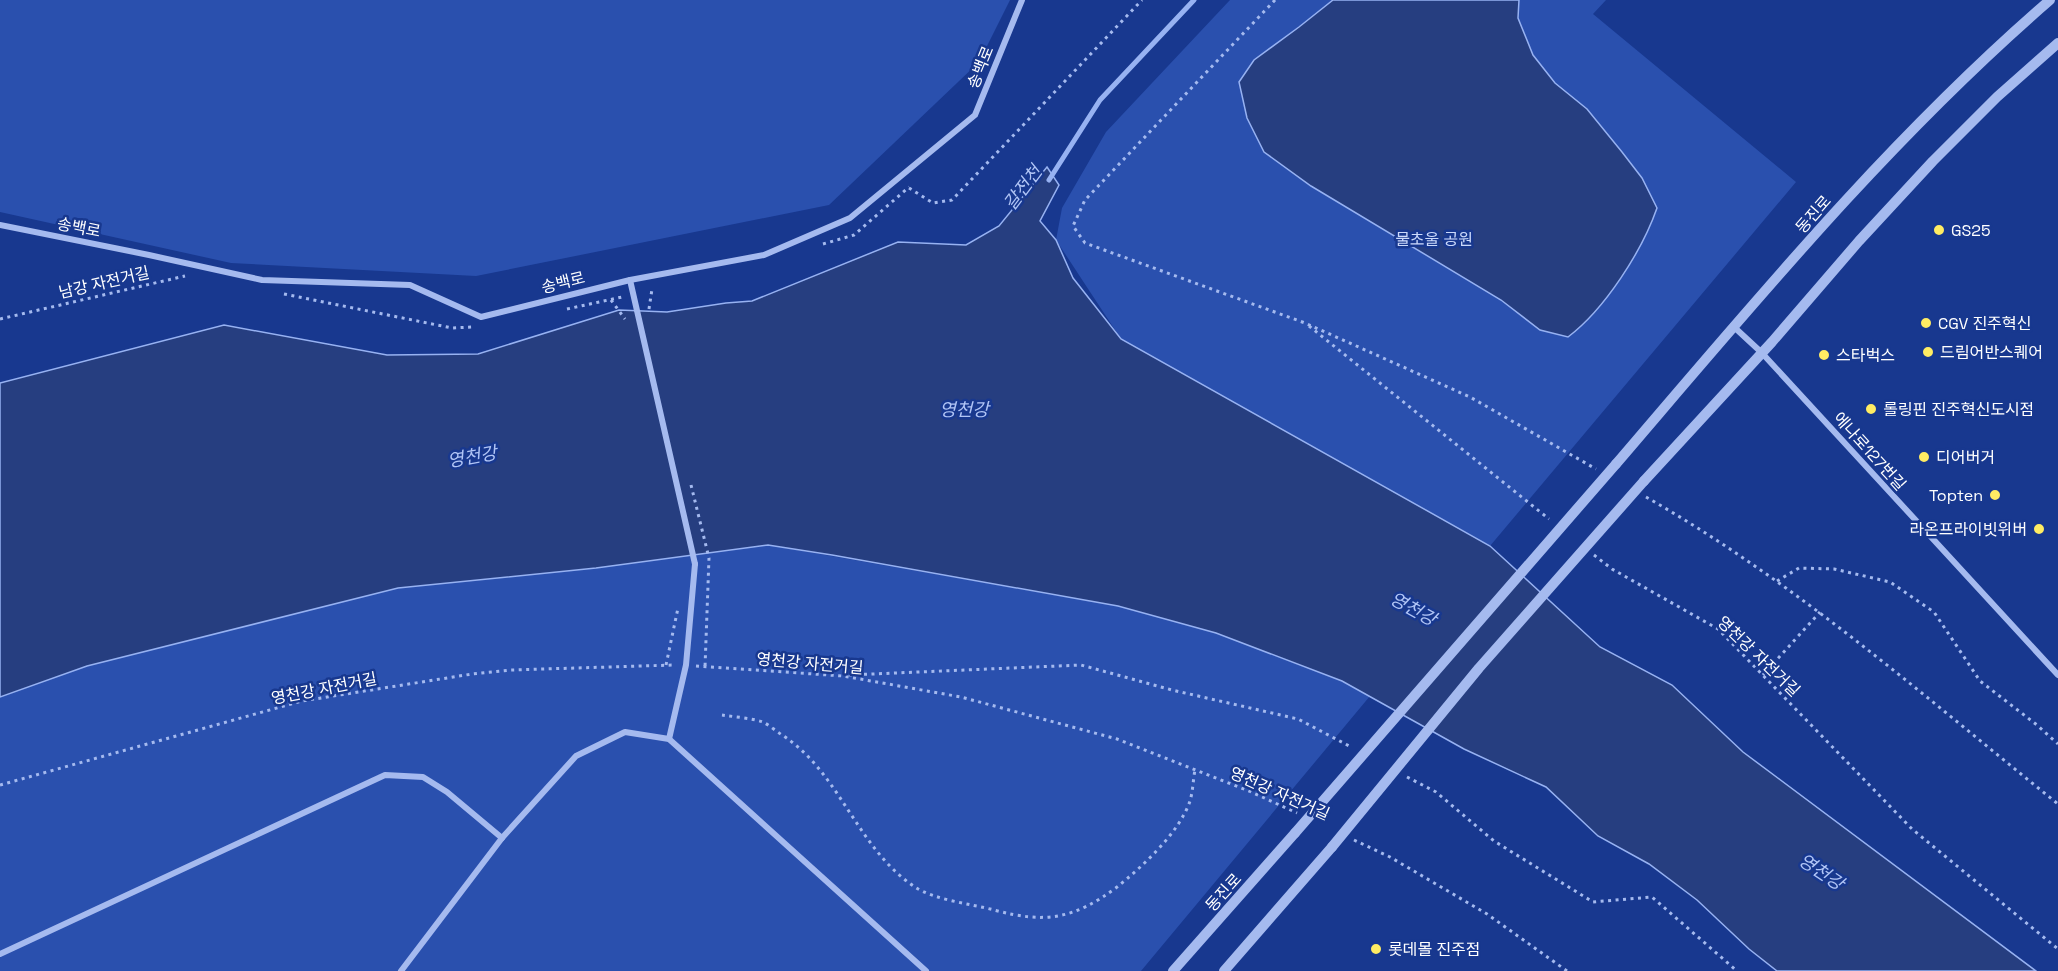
<svg xmlns="http://www.w3.org/2000/svg" width="2058" height="971" font-family="'Space Grotesk','Noto Sans KR',sans-serif">
  <style>
    .green { fill: #2a50ae }
    .water { fill: #263e80; stroke: #97b2f2; stroke-width: 1.5 }
    .lines { fill: none; stroke-linecap: round; stroke-linejoin: round }
    .stream { stroke: #97b2f2; stroke-width: 5 }
    .path { stroke: #a5baef; stroke-width: 3; stroke-dasharray: 3 4.5; stroke-linecap: butt }
    .minor { stroke: #a5baef; stroke-width: 6 }
    .tertiary { stroke: #a5baef; stroke-width: 10 }
    .minor-bridge { stroke: #a5baef; stroke-width: 6 }
    .tertiary-bridge { stroke: #a5baef; stroke-width: 10 }
    .poi-dot { fill: #ffec63; stroke: #18388f; stroke-width: 2 }
    .labels { text-anchor: middle; stroke-width: 5; stroke-linejoin: round; paint-order: stroke }
    .street-label { font-size: 16px; fill: #fff; stroke: #18388f }
    .poi-label { font-size: 16px; fill: #fff; stroke: #18388f; text-anchor: start }
    .park-label { font-size: 16px; fill: #cbd9fb; stroke: #18388f }
    .water-label { font-size: 18px; font-style: italic; fill: #b1c5f6; stroke: #18388f }
  </style>
  <rect width="100%" height="100%" fill="#18388f"/>
  <!-- green -->
  <g class="green">
    <polygon points="0,0 1010,0 979,62 829,205 476,276 231,263 0,212"/>
    <polygon points="1230,0 1606,0 1593,14 1796,182 1490,546 1121,339 1056,240 1062,208 1106,132"/>
    <polygon points="768,545 1118,606 1216,633 1342,681 1370,696 1141,971 0,971 0,697 87,666 398,588 596,568"/>
  </g>
  <!-- water -->
  <g class="water">
    <path d="M1333,0H1519L1518,18L1533,55L1555,83L1587,109L1622,152L1642,178L1657,208C1642,251 1605,309 1568,337L1540,330L1501,300L1311,186L1264,152L1247,118L1239,82L1254,60L1299,27Z"/>
    <polygon points="1047,167 1059,185 1040,221 1056,240 1073,278 1121,339 1490,546 1600,647 1672,685 1743,752 2036,971 1777,971 1749,949 1697,900 1649,864 1598,836 1546,787 1464,749 1342,681 1216,633 1118,606 832,555 768,545 596,568 398,588 87,666 0,697 0,383 224,325 387,355 478,354 619,310 667,312 726,303 752,301 898,242 966,245 999,226"/>
  </g>
  <g class="lines">
    <!-- stream -->
    <polyline class="stream" points="1049,180 1100,100 1194,0"/>
    <!-- path -->
    <g class="path">
      <polyline points="1275,0 1085,200 1073,226 1085,243 1305,323 1470,397 1596,469"/>
      <polyline points="909,188 933,203 952,200 1142,0"/>
      <polyline points="823,244 854,235 909,187"/>
      <polyline points="284,294 452,328 472,327"/>
      <polyline points="611,300 625,319"/>
      <polyline points="567,309 622,297"/>
      <polyline points="649,309 652,289"/>
      <polyline points="0,319 185,276"/>
      <polyline points="1309,326 1549,519"/>
      <polyline points="691,485 709,558 705,667"/>
      <path d="M1646,497C1795,582 1925,697 2058,804"/>
      <polyline points="1594,555 1612,569 1718,629 1912,829 2058,949"/>
      <polyline points="1777,581 1799,568 1834,569 1890,582 1934,612 1980,681 2037,725 2058,744"/>
      <polyline points="666,665 678,608"/>
      <polyline points="696,666 843,676 961,697 1117,739 1249,791 1297,813"/>
      <polyline points="849,675 1081,665 1172,690 1298,719 1351,747"/>
      <polyline points="1763,675 1820,612"/>
      <path d="M722,715C735,717 751,718 763,722C769,725 776,731 782,735C840,772 857,849 915,887C934,900 972,904 994,910C1046,924 1074,919 1117,887C1143,866 1179,833 1190,801C1193,791 1193,780 1195,770"/>
      <polyline points="1407,777 1436,792 1494,841 1593,902 1652,897 1737,971"/>
      <polyline points="0,785 302,701 472,674 511,670 674,665"/>
      <polyline points="1354,840 1390,857 1487,914 1567,971"/>
    </g>
    <!-- minor -->
    <g class="minor">
      <polyline points="0,225 149,255 262,280 410,285 481,317 630,280 764,255 850,218 975,115 1022,0"/>
      <polyline points="1734,327 1761,352 2058,675"/>
      <polyline points="669,739 686,665 695,564"/>
      <polyline points="0,954 385,775 423,777 447,792 502,838"/>
      <polyline points="401,971 502,838 576,756 625,732 669,739 926,971"/>
    </g>
    <!-- tertiary -->
    <g class="tertiary">
      <path d="M1616,464C1754,303 1889,139 2050,0"/>
      <polyline points="1644,481 1772,342 1859,241 1933,161 1997,97 2058,43"/>
      <polyline points="1173,971 1295,833"/>
      <polyline points="1224,971 1332,847"/>
    </g>
    <!-- minor-bridge -->
    <polyline class="minor-bridge" points="630,280 695,564"/>
    <!-- tertiary-bridge -->
    <g class="tertiary-bridge">
      <polyline points="1295,833 1616,464"/>
      <polyline points="1332,847 1479,668 1644,481"/>
    </g>
  </g>
  <!-- markers -->
  <g class="poi-dot">
    <circle cx="1939" cy="230" r="6"/>
    <circle cx="1926" cy="323" r="6"/>
    <circle cx="1928" cy="352" r="6"/>
    <circle cx="1824" cy="355" r="6"/>
    <circle cx="1871" cy="409" r="6"/>
    <circle cx="1924" cy="457" r="6"/>
    <circle cx="1995" cy="495" r="6"/>
    <circle cx="2039" cy="529" r="6"/>
    <circle cx="1376" cy="949" r="6"/>
  </g>
  <g class="labels">
    <!-- street labels -->
    <g class="street-label">
      <text transform="translate(980 67) rotate(-68)" y="6">송백로</text>
      <text transform="translate(1813 214) rotate(-49)" y="6">동진로</text>
      <text transform="translate(79 227) rotate(11)" y="6">송백로</text>
      <text transform="translate(104 282) rotate(-13)" y="6">남강 자전거길</text>
      <text transform="translate(563 282) rotate(-14)" y="6">송백로</text>
      <text transform="translate(1870 451) rotate(48)" y="6">에나로127번길</text>
      <text transform="translate(1759 656) rotate(44)" y="6">영천강 자전거길</text>
      <text transform="translate(810 663) rotate(5)" y="6">영천강 자전거길</text>
      <text transform="translate(324 688) rotate(-11)" y="6">영천강 자전거길</text>
      <text transform="translate(1280 793) rotate(24)" y="6">영천강 자전거길</text>
      <text transform="translate(1223 892) rotate(-48)" y="6">동진로</text>
    </g>
    <!-- poi labels -->
    <g class="poi-label">
      <text x="1951" y="236">GS25</text>
      <text x="1938" y="329">CGV 진주혁신</text>
      <text x="1940" y="358">드림어반스퀘어</text>
      <text x="1836" y="361">스타벅스</text>
      <text x="1883" y="415">롤링핀 진주혁신도시점</text>
      <text x="1936" y="463">디어버거</text>
      <text x="1983" y="501" text-anchor="end">Topten</text>
      <text x="2027" y="535" text-anchor="end">라온프라이빗위버</text>
      <text x="1388" y="955">롯데몰 진주점</text>
    </g>
    <!-- park labels -->
    <g class="park-label">
      <text x="1434" y="245">물초울 공원</text>
    </g>
    <!-- water labels -->
    <g class="water-label">
      <text transform="translate(1023 188) rotate(-53)" y="6">갈전천</text>
      <text x="964" y="416">영천강</text>
      <text transform="translate(472 457) rotate(-10)" y="6">영천강</text>
      <text transform="translate(1413 609) rotate(29)" y="6">영천강</text>
      <text transform="translate(1821 872) rotate(34)" y="6">영천강</text>
    </g>
  </g>
</svg>
